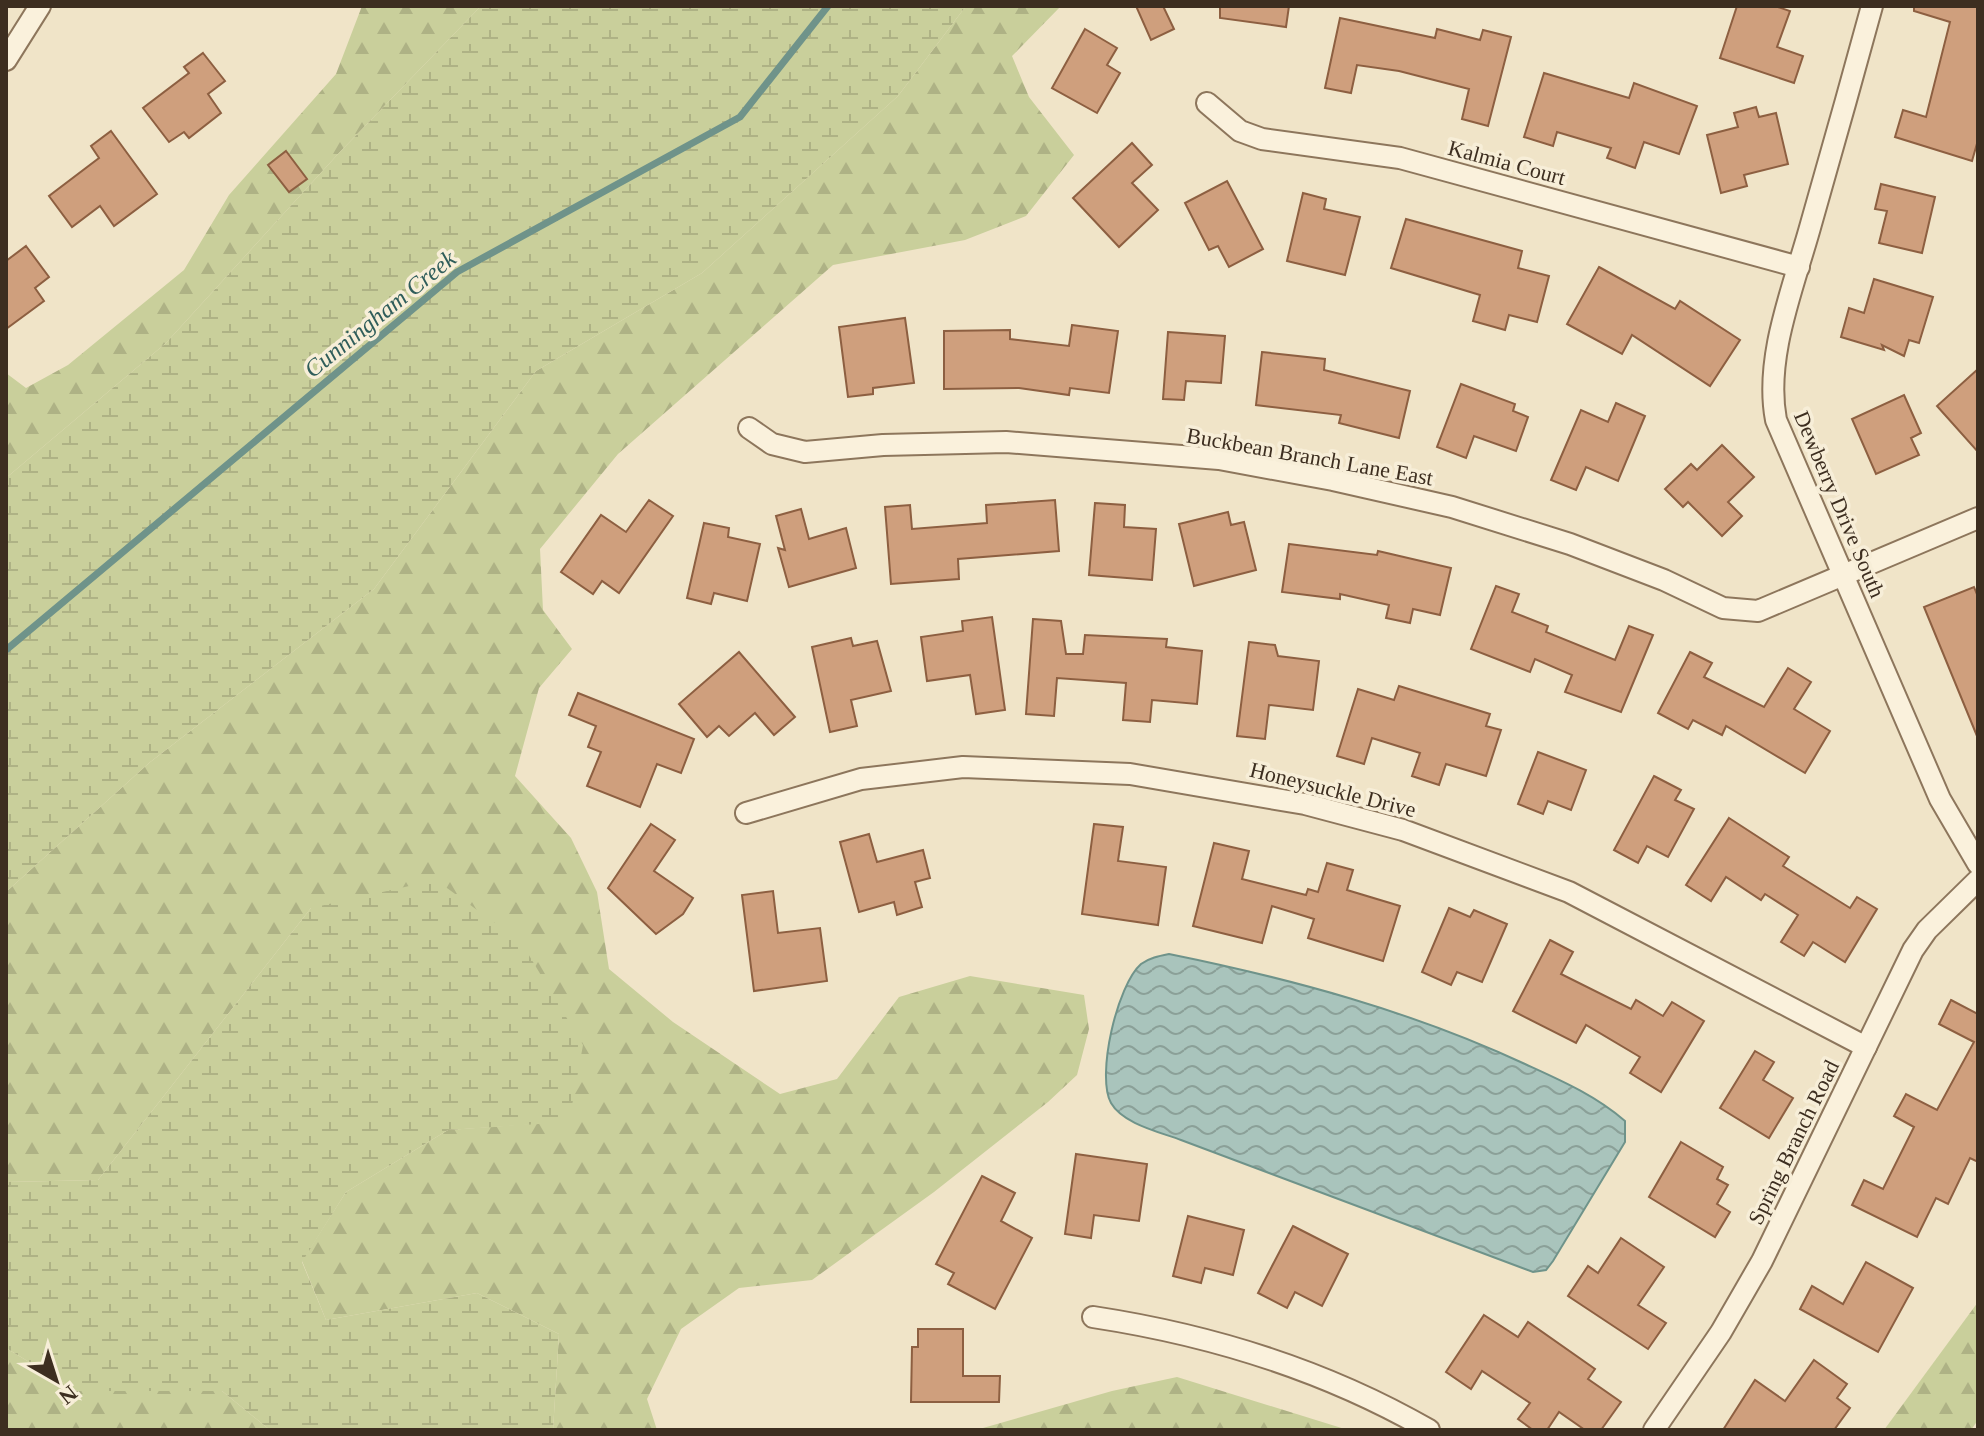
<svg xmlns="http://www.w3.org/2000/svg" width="1984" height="1436" font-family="Georgia,serif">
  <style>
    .forest { fill: url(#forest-firs) }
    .wetland { fill: url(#wetland-marsh) }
    .water { fill: url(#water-waves); stroke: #6f938a; stroke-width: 2 }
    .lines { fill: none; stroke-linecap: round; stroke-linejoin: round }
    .stream { stroke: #6f938a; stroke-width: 7 }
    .building { fill: #cf9f7d; stroke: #8d5f41; stroke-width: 2 }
    .street-casing { stroke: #8d765c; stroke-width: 24 }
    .street { stroke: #faf1dc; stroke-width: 20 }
    .labels { text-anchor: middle; stroke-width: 7; stroke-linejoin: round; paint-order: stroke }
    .street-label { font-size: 22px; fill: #3d2e20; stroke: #f7eed8 }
    .water-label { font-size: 24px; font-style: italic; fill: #2f5d5a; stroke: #f7eed8 }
  </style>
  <defs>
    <pattern id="forest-firs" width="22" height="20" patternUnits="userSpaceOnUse" patternTransform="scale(2)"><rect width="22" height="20" fill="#c9cf9b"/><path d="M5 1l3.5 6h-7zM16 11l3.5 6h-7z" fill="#aeb285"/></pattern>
    <pattern id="wetland-marsh" width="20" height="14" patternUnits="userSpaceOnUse" patternTransform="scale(2)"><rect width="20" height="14" fill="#c9cf9b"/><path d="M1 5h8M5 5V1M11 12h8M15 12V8" fill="none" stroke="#aeb285"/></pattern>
    <pattern id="water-waves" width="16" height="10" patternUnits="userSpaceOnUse" patternTransform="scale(2)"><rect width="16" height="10" fill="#a9c4bc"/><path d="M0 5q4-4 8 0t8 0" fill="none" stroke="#8ba098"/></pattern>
  </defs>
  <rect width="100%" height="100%" fill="#f0e4c8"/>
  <!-- forest -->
  <g class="forest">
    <polygon points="362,6 481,6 338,154 166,343 6,478 6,373 26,388 68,365 184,270 229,195 336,74"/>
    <polygon points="966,6 1061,6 1012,56 1029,97 1074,155 1026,216 965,240 833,265 618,454 540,549 543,610 572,649 539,688 515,776 571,838 597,892 609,969 673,1022 780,1094 837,1079 899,997 970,976 1084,995 1089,1029 1077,1075 1048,1102 934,1192 812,1280 739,1288 681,1329 647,1399 657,1430 553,1430 559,1334 477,1293 326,1320 302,1261 346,1192 448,1130 569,1121 311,908 98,1180 6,1182 6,892 149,763 374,589 536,371 702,273 898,96"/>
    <polygon points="1978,1302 1978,1420 1971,1430 1884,1430"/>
    <polygon points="6,1348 77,1391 222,1391 270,1430 6,1430"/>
    <polygon points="1177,1377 1348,1430 976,1430 1112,1391"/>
  </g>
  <!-- wetland -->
  <g class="wetland">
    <polygon points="481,6 966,6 898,96 702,273 536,371 374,589 149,763 6,892 6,478 166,343 338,154"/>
    <polygon points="436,880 521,942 583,1045 569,1122 448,1130 346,1192 302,1262 326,1320 477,1293 559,1334 553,1430 270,1430 222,1391 77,1391 6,1348 6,1182 98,1180 311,908"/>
  </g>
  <!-- water -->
  <path class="water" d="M1169,954C1292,979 1411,1011 1525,1064C1560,1080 1595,1095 1625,1121V1142L1553,1261L1546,1270L1533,1272L1181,1140C1160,1132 1123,1124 1111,1103C1096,1076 1117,985 1141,964C1149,958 1159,956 1169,954Z"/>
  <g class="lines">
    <!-- stream -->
    <polyline class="stream" points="6,650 457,272 740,117 828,6"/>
  </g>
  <!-- building -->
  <g class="building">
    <polygon points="1136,6 1163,6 1174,29 1151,40"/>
    <polygon points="1220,6 1289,6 1286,27 1220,18"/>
    <polygon points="1737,6 1775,6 1790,11 1777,47 1803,56 1794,83 1720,58"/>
    <polygon points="1914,6 1978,6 1978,140 1972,161 1895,137 1903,110 1926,117 1950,22 1914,11"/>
    <polygon points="1340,18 1435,38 1437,29 1480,40 1483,30 1511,37 1488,126 1462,119 1469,89 1399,71 1357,65 1351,93 1325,88"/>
    <polygon points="1085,29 1117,48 1107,65 1120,73 1097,113 1052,88"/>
    <polygon points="203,53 225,81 208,94 221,113 189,138 184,132 169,142 143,108 189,73 184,67"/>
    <polygon points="1544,73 1629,98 1634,83 1697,106 1679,154 1644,142 1635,168 1607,158 1611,148 1557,132 1553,146 1524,137"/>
    <polygon points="1756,107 1759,117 1776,113 1788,164 1744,175 1747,186 1721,193 1707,135 1738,127 1734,113"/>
    <polygon points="111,131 157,194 114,226 100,206 72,227 49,196 99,158 91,146"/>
    <polygon points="1132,143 1152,165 1132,183 1158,210 1119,247 1073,198"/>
    <polygon points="286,151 307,179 289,192 268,165"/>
    <polygon points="1227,181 1263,249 1229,267 1218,246 1209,250 1185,203"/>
    <polygon points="1881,184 1935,197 1922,253 1879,243 1887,211 1875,209"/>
    <polygon points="1303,193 1326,199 1324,209 1360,217 1345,275 1287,261"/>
    <polygon points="1406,219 1522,251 1518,268 1549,276 1537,322 1509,315 1505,330 1473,321 1480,295 1391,268"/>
    <polygon points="26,246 49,277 35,288 44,301 6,329 6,261"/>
    <polygon points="1599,267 1675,309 1680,301 1740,340 1710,386 1632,335 1622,354 1567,324"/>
    <polygon points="1874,279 1933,297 1919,343 1909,340 1904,356 1882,345 1884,350 1841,337 1849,308 1864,313"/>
    <polygon points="905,318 914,383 873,388 873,394 848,397 839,327"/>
    <polygon points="1072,325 1118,331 1109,393 1070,388 1069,395 1019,388 944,389 944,331 1010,330 1010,339 1069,346"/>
    <polygon points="1168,332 1225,336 1221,383 1186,381 1184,400 1163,399"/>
    <polygon points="1262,352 1325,359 1324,370 1410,391 1399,438 1339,423 1341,415 1256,405"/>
    <polygon points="1978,369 1978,452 1937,406"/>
    <polygon points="1461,384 1515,404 1513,411 1528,417 1516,451 1474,436 1466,458 1437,447"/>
    <polygon points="1904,395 1921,433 1911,438 1919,455 1876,474 1852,419"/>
    <polygon points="1616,403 1645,416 1618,481 1586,467 1576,490 1551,480 1581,410 1608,422"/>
    <polygon points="1722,445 1754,477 1728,502 1742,516 1722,536 1688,502 1683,507 1665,489 1691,464 1697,470"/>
    <polygon points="649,500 673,516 619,593 602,581 593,594 561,572 601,515 626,532"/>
    <polygon points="1055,500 1059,551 958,559 959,579 891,584 885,507 910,505 912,529 987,523 986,505"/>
    <polygon points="1095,503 1125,505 1124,527 1156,529 1152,580 1089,575"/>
    <polygon points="801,509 809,539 846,528 856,568 789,587 778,548 785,550 776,516"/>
    <polygon points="1228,512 1231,525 1244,522 1256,570 1194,586 1179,524"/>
    <polygon points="704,523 729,528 728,537 760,544 747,601 714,593 711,604 687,598"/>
    <polygon points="1289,544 1377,555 1378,551 1451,568 1440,615 1413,609 1410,623 1386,618 1389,605 1340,594 1340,599 1282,592"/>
    <polygon points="1496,586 1519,594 1512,612 1548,626 1546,632 1615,660 1629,626 1653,635 1621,712 1565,692 1572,675 1535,659 1530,672 1471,649"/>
    <polygon points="1974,587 1978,597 1977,736 1924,607"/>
    <polygon points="992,617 1005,710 976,714 970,675 927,681 921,637 963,631 962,621"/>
    <polygon points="1033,619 1061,621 1066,654 1083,654 1085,635 1167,639 1166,647 1202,651 1197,704 1152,700 1150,722 1123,720 1126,683 1057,678 1054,716 1026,714"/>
    <polygon points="851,638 853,646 877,641 891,691 851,700 857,726 830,732 812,647"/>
    <polygon points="1249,642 1275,645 1278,656 1319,661 1313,710 1269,705 1265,739 1237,736"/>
    <polygon points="739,652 795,717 774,735 755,713 729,736 719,726 707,737 679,704"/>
    <polygon points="1690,652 1712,663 1704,677 1764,707 1788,668 1811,682 1794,709 1830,731 1805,773 1726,726 1722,735 1693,720 1688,729 1658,713"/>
    <polygon points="1399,686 1490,714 1486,726 1501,730 1486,776 1446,764 1439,785 1412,776 1420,753 1372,738 1364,764 1337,756 1358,689 1394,700"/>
    <polygon points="578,693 694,739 681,773 657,764 640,807 587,786 601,752 588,747 596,726 569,715"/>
    <polygon points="1538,752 1586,770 1571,810 1548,801 1543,814 1518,804"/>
    <polygon points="1654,776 1681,790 1675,800 1694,809 1668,857 1647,846 1638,863 1614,850"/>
    <polygon points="1729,818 1789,857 1783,866 1850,908 1857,897 1877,909 1845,962 1813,942 1804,956 1781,942 1798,915 1765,894 1761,900 1726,877 1711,901 1686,885"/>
    <polygon points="651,824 675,840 654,871 693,898 683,914 656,934 608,888"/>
    <polygon points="1094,824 1123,827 1118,861 1166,867 1158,925 1082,914"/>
    <polygon points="869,834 877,862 923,850 930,878 915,882 922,907 897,915 894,902 859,912 840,842"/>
    <polygon points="1214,843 1249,851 1242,879 1306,895 1308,889 1318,892 1327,863 1353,870 1347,890 1400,906 1383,961 1308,938 1314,919 1272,906 1262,943 1193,926"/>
    <polygon points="773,891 778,933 820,928 827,981 754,991 742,895"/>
    <polygon points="1449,908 1470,917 1474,910 1507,924 1482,982 1457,972 1451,985 1422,972"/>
    <polygon points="1550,940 1573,952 1561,974 1631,1009 1636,1000 1663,1016 1672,1002 1704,1021 1661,1092 1630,1073 1640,1057 1586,1025 1576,1043 1513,1011"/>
    <polygon points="1951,1000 1978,1014 1978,1162 1970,1158 1948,1204 1936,1198 1917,1237 1852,1205 1864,1180 1883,1189 1914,1127 1894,1116 1906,1094 1937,1110 1974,1042 1939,1024"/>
    <polygon points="1755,1051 1774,1062 1763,1080 1793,1098 1769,1138 1720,1108"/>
    <polygon points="1681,1142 1723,1167 1717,1179 1728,1185 1717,1204 1730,1212 1715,1237 1649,1197"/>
    <polygon points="1076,1154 1147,1164 1139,1221 1094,1215 1091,1238 1065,1234"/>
    <polygon points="982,1176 1015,1193 1001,1221 1032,1238 995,1309 948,1284 954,1273 936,1264"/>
    <polygon points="1188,1216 1244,1230 1233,1275 1205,1268 1201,1283 1173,1276"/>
    <polygon points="1293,1226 1348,1254 1322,1306 1295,1292 1287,1308 1258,1293"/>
    <polygon points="1621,1238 1664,1267 1638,1305 1666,1323 1648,1349 1568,1296 1588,1266 1598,1273"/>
    <polygon points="1866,1262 1913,1288 1878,1352 1800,1309 1812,1286 1843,1304"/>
    <polygon points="1484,1315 1518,1337 1528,1322 1595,1369 1588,1379 1621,1402 1601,1430 1585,1430 1559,1412 1547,1430 1533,1430 1518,1419 1530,1403 1482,1371 1471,1389 1446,1372"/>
    <polygon points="918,1329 963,1329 963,1376 1000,1376 999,1402 911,1402 912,1347 918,1347"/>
    <polygon points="1814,1360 1847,1384 1837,1398 1850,1408 1834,1430 1723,1430 1755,1380 1785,1401"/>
  </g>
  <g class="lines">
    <defs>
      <g id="street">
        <path d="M1872,6C1852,79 1832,151 1811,224C1794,286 1764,357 1776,420L1940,799L1978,864"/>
        <polyline points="6,60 40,6"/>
        <polyline points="1207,103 1240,131 1262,139 1400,158 1799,267"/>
        <polyline points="749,428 772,444 805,452 883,445 1006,442 1219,459 1333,480 1452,507 1570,544 1664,580 1723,608 1758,611 1978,518"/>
        <polyline points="746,813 861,779 963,767 1130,774 1305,804 1403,830 1569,892 1866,1047"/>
        <path d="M1093,1317C1211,1335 1325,1370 1429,1430"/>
        <polyline points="1654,1430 1721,1332 1762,1261 1913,950 1927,930 1978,880"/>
      </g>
    </defs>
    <!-- street casing -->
    <use href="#street" class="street-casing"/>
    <!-- street -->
    <use href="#street" class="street"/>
  </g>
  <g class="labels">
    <!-- street labels -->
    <g class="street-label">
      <text transform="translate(1507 162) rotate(15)" y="8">Kalmia Court</text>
      <text transform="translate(1310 456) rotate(10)" y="8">Buckbean Branch Lane East</text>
      <text transform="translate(1840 504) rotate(67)" y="8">Dewberry Drive South</text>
      <text transform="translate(1333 789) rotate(14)" y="8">Honeysuckle Drive</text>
      <text transform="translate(1793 1142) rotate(-64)" y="8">Spring Branch Road</text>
    </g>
    <!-- water labels -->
    <g class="water-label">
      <text transform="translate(380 314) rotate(-39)" y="8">Cunningham Creek</text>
    </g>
  </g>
  <!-- border -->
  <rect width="1984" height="1436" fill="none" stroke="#3d2e20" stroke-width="16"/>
  <!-- north arrow -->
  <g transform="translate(56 1380) rotate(141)" stroke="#f7eed8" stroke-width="6" paint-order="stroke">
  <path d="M0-6L14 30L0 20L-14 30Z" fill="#3d2e20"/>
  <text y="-12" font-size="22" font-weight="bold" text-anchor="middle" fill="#3d2e20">N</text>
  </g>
</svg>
